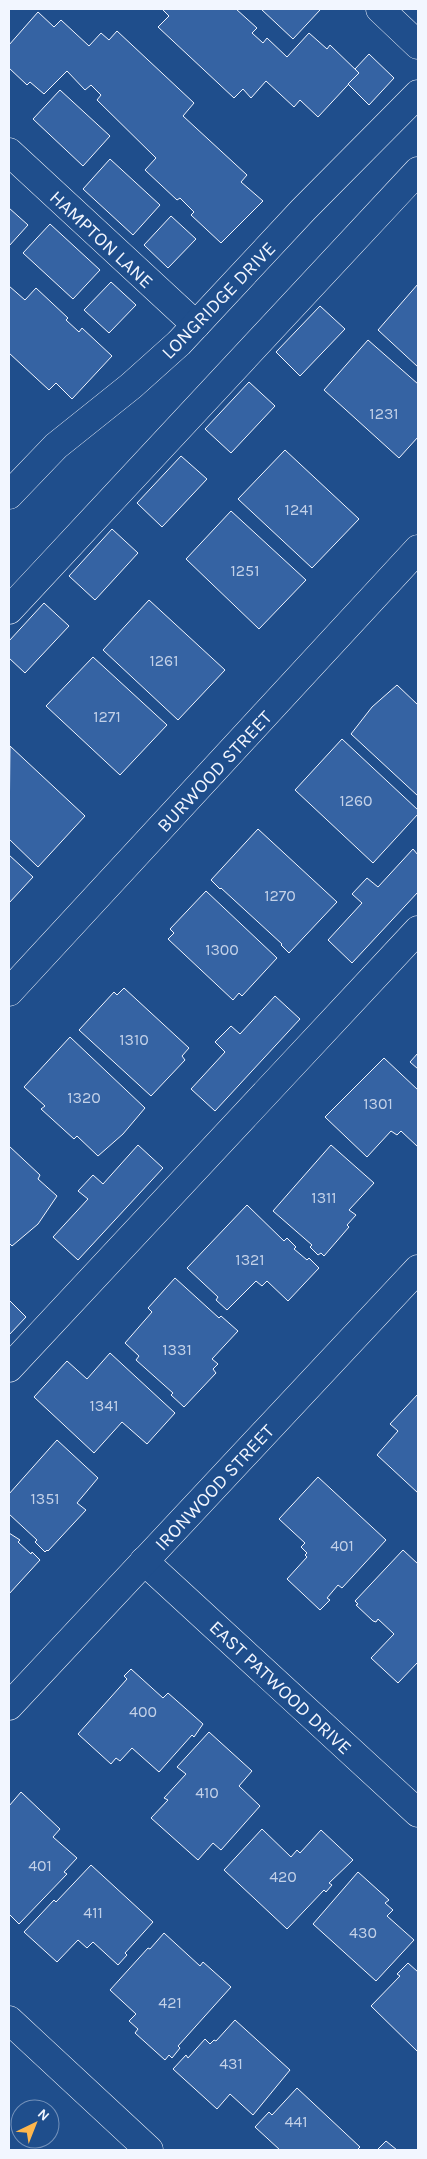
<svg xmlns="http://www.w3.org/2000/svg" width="427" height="2159" font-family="Karla,sans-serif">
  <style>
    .building { fill: #3563a3; stroke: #f2f6ff }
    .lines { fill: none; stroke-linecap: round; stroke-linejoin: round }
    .minor-casing { stroke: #f2f6ff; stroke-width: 29 }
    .minor { stroke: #1f4e8c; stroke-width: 28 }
    .labels { text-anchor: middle; stroke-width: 4; stroke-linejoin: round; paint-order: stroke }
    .number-label { font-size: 16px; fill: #c3d1e8 }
    .street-label { font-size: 19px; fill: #f2f6ff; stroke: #1f4e8c }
  </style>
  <rect width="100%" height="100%" fill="#1f4e8c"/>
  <!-- building -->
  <g class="building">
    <polygon points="162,9 236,9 257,28 252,33 263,43 267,38 287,57 309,33 327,49 330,45 359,73 318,117 300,100 294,107 266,81 251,98 243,89 234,98 158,27 169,16"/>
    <polygon points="261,9 319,9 320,10 293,39"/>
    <polygon points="38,12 54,27 61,20 89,46 101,33 109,40 117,31 194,103 183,116 247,175 241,182 263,201 221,243 191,215 194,212 180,198 177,200 145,170 156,158 97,100 101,95 91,85 85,90 67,71 44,94 30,82 27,85 9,68 9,45"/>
    <polygon points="369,54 394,78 369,105 348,84 359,73 355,69"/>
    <polygon points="60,90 110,136 83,166 33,119"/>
    <polygon points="110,159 160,205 133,235 83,189"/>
    <polygon points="9,208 28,225 9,246"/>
    <polygon points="171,216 196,239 168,268 144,245"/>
    <polygon points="50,224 100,270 73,299 23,253"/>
    <polygon points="111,282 136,305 109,333 84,310"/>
    <polygon points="418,284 418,367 378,330"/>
    <polygon points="9,286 25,300 36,288 68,318 66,320 79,332 82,328 112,356 72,399 56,383 49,390 9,353"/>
    <polygon points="320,306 345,329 300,376 276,352"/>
    <polygon points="368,340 418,384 418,437 399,458 324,390"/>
    <polygon points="249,382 275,406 231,453 205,429"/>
    <polygon points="285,450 359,519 312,568 238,499"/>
    <polygon points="181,456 207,479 162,527 137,503"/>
    <polygon points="231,511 306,580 259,629 186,559"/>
    <polygon points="112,529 138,553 95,600 69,576"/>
    <polygon points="149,600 225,670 178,720 103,650"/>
    <polygon points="44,603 69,626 25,673 9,658 9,641"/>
    <polygon points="93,657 167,725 120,775 46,706"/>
    <polygon points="397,685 418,705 418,796 351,734 372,707"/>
    <polygon points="342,739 418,810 418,814 373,863 295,790"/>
    <polygon points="10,746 85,816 38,867 9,839"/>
    <polygon points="258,829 337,902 289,953 281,945 282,944 221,888 220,889 211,880"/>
    <polygon points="413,849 418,855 418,892 352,963 328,940 362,903 352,894 367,878 378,887"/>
    <polygon points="9,855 33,877 9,903"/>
    <polygon points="206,891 277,958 242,996 239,993 233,1000 168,939 174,933 170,929"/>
    <polygon points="124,988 189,1048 182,1056 185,1060 151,1096 79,1030 114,992 117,995"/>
    <polygon points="275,996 300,1019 215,1111 191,1089 225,1052 215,1042 231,1026 240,1034"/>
    <polygon points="70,1037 145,1108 123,1134 98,1156 77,1136 74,1139 41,1109 45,1106 24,1087"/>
    <polygon points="418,1053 418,1069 410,1062"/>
    <polygon points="384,1058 418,1090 418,1147 401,1131 397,1135 391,1131 367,1157 325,1117"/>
    <polygon points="138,1145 163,1168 78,1260 53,1237 88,1199 78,1191 93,1175 103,1184"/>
    <polygon points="331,1145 374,1183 349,1210 356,1215 347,1225 349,1227 324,1256 321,1253 318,1255 310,1247 312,1245 273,1211"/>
    <polygon points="9,1146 40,1175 38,1179 57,1196 38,1224 12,1246 9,1243"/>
    <polygon points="247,1205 284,1241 287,1238 296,1247 294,1249 307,1260 309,1258 319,1268 288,1301 267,1281 262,1286 256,1281 227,1310 216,1300 218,1297 187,1268"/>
    <polygon points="175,1278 219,1318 221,1316 238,1331 212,1359 218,1364 213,1369 216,1373 184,1407 171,1395 173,1393 136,1360 139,1356 125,1343 152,1312 148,1308"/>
    <polygon points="9,1300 26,1317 9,1335"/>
    <polygon points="110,1353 175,1413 147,1444 122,1422 94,1453 34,1397 67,1361 87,1379"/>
    <polygon points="418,1394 418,1493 377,1455 398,1431 390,1424"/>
    <polygon points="57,1440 98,1478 77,1503 86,1510 48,1551 47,1550 45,1552 35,1542 37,1540 9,1514 9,1494"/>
    <polygon points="318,1477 386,1540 342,1588 338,1585 327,1598 330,1600 320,1610 287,1579 307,1557 305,1555 307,1553 301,1547 305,1543 279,1519"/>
    <polygon points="9,1533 20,1540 18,1542 31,1554 32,1552 40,1560 9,1594"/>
    <polygon points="403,1550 418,1564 418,1662 398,1683 371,1658 394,1634 378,1619 376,1622 373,1621 356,1605 358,1604 355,1601"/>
    <polygon points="131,1669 163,1698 168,1693 203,1724 194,1737 192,1735 159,1772 132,1748 120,1761 116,1758 111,1764 78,1734 127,1679 124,1676"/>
    <polygon points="209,1732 252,1771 239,1786 260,1806 221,1850 213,1843 198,1860 151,1818 168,1800 164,1798 186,1774 177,1767"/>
    <polygon points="21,1792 60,1829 53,1837 77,1858 64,1872 67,1874 19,1924 9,1914 9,1806"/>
    <polygon points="262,1829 291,1857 297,1850 300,1853 321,1830 353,1860 329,1883 332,1885 326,1892 324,1890 287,1929 224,1870"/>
    <polygon points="91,1865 153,1922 125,1953 127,1955 118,1965 93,1942 87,1948 78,1940 57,1962 24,1932 54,1900 56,1902"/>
    <polygon points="358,1872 389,1900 385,1903 393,1910 387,1916 414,1940 376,1981 313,1924"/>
    <polygon points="164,1933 200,1966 203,1962 231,1987 178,2046 180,2048 172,2058 169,2055 165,2060 135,2033 138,2029 129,2021 136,2014 110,1990 148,1948 150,1949"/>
    <polygon points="408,1963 418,1972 418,2052 371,2006 400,1976 397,1974"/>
    <polygon points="235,2020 290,2070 253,2115 230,2094 217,2109 173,2069 186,2055 188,2058 205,2039 210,2044 214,2040 216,2041"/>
    <polygon points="297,2088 360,2147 357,2150 280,2150 255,2127 269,2112 272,2115"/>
    <polygon points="386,2141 397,2150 377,2150"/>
  </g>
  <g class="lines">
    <defs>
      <g id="minor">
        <polyline points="380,9 418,45"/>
        <polyline points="9,152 196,325"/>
        <polyline points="9,495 56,446 131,386 179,343 303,210 418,94"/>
        <polyline points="9,610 418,171"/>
        <polyline points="9,992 418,549"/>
        <polyline points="9,1368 418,930"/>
        <polyline points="144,1561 418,1813"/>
        <polyline points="9,1706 418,1269"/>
        <polyline points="9,2020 149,2150"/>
      </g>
    </defs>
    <!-- minor casing -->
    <use href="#minor" class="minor-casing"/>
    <!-- minor -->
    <use href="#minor" class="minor"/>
  </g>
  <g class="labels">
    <!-- number labels -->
    <g class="number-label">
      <text x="384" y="419">1231</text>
      <text x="299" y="515">1241</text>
      <text x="245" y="576">1251</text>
      <text x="164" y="666">1261</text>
      <text x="107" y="722">1271</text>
      <text x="356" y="806">1260</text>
      <text x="280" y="901">1270</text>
      <text x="222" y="955">1300</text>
      <text x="134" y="1045">1310</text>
      <text x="84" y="1103">1320</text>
      <text x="378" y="1109">1301</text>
      <text x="324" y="1203">1311</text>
      <text x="250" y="1265">1321</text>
      <text x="177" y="1355">1331</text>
      <text x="104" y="1411">1341</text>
      <text x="45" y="1504">1351</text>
      <text x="342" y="1551">401</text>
      <text x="143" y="1717">400</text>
      <text x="207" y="1798">410</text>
      <text x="40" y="1871">401</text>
      <text x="283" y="1882">420</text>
      <text x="93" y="1918">411</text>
      <text x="363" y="1938">430</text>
      <text x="170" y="2008">421</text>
      <text x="231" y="2069">431</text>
      <text x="296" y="2127">441</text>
    </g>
    <!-- street labels -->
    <g class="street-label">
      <text transform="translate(102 239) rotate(43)" y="7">HAMPTON LANE</text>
      <text transform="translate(218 300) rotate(-46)" y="7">LONGRIDGE DRIVE</text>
      <text transform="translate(214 771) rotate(-47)" y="7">BURWOOD STREET</text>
      <text transform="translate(214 1487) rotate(-47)" y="7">IRONWOOD STREET</text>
      <text transform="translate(281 1687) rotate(43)" y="7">EAST PATWOOD DRIVE</text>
    </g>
  </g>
  <!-- border -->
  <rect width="427" height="2159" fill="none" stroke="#f2f6ff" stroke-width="20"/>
  <!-- north arrow -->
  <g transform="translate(35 2124) rotate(43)"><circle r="24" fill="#1f4e8c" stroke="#7391ba"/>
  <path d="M0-4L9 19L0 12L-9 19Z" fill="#ffb74d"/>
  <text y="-8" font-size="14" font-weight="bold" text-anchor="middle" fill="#f2f6ff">N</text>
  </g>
</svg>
